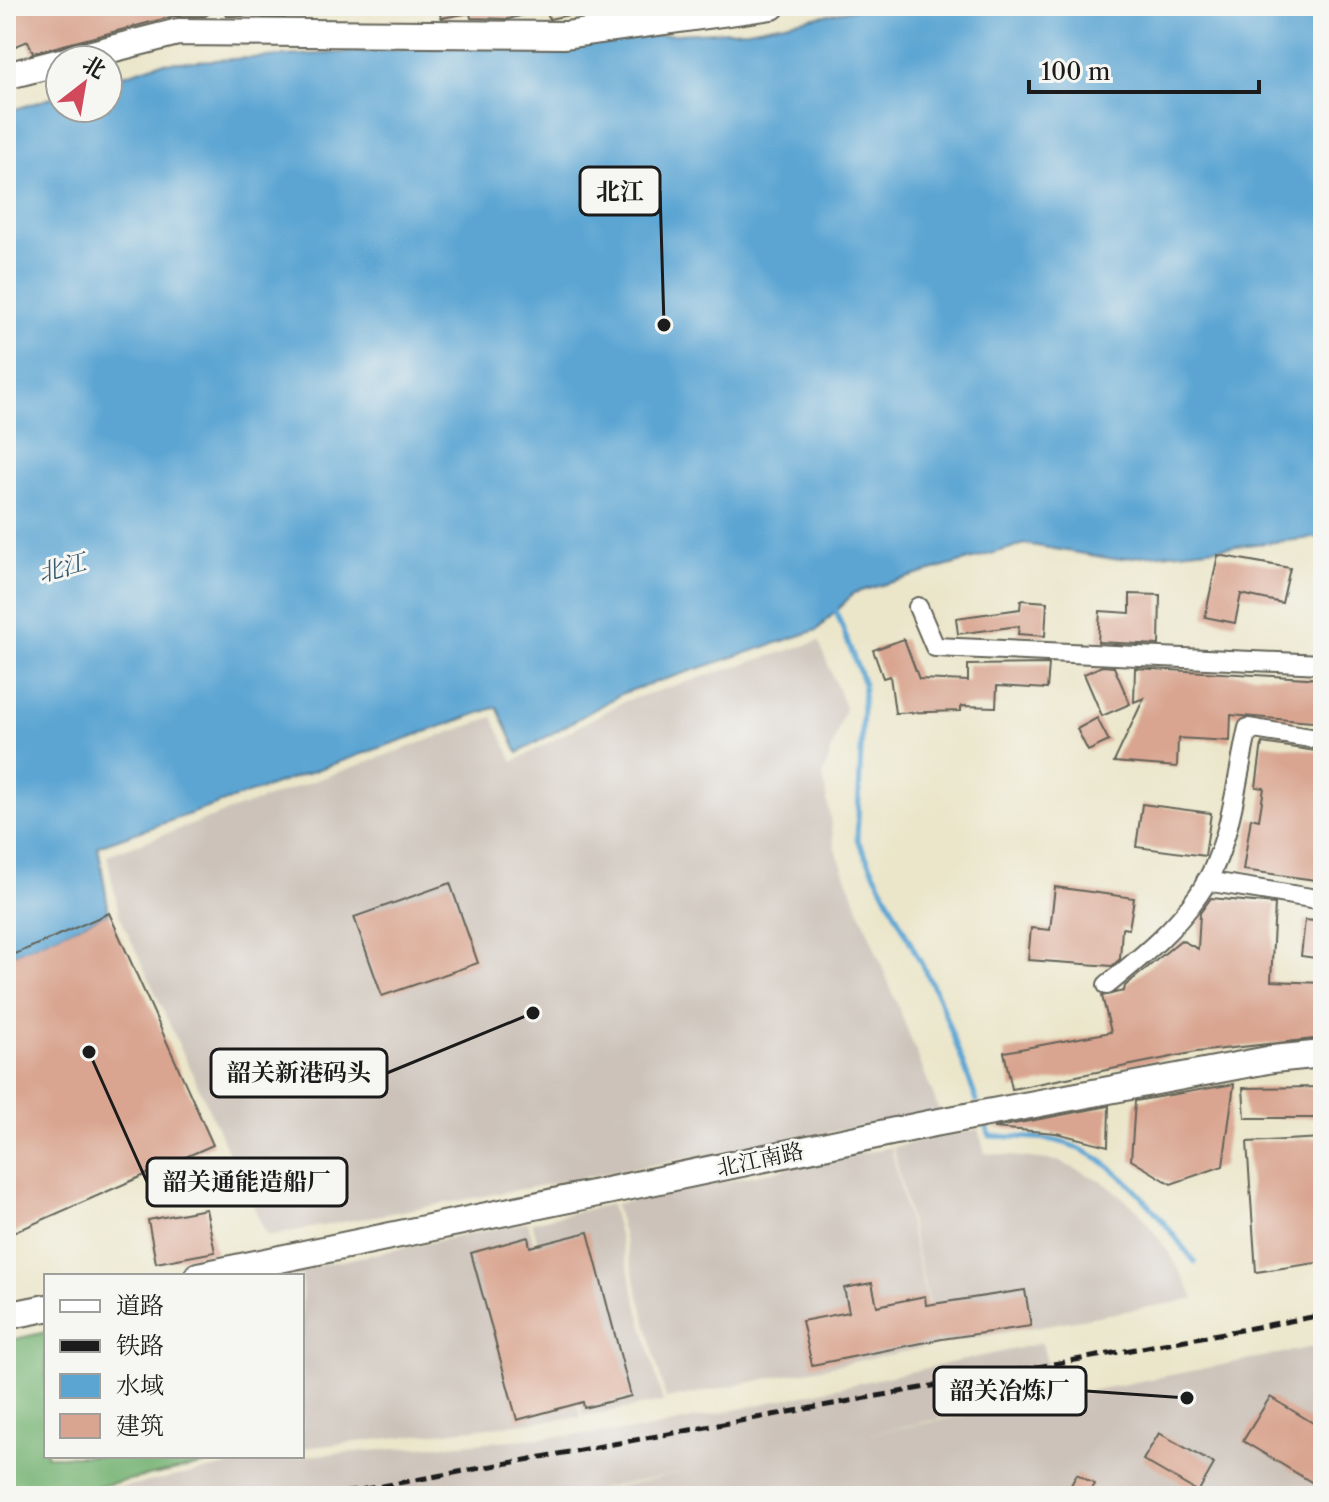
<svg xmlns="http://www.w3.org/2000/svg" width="1329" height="1502" font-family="'Libre Caslon Text','Noto Serif SC',serif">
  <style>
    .industrial { fill: #ccc2b9 }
    .forest { fill: #75b272; stroke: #486747; stroke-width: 2 }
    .water { fill: #5ba5d3; stroke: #3c6078; stroke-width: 2 }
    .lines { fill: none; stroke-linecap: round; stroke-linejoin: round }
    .stream { stroke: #5ba5d3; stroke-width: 5 }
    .building { fill: #d9a590 }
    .street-casing { stroke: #646359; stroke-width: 22 }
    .secondary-casing { stroke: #646359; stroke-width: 30 }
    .street { stroke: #fff; stroke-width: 18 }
    .secondary { stroke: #fff; stroke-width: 26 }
    .rail { stroke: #1c1c1c; stroke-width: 5; stroke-dasharray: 12 6; stroke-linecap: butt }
    .labels { text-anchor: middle; stroke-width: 6; stroke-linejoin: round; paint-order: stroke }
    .street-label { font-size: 22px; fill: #1c1c1c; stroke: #f6f6f2 }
    .water-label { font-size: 24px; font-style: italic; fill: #385a6e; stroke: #f6f6f2 }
    .leader { fill: none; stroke: #1c1c1c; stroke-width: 3 }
    .callout-dot { fill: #1c1c1c; stroke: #f6f6f2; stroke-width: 3 }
    .callout { fill: #f6f6f2; stroke: #1c1c1c; stroke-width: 3 }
    .callout-label { font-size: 24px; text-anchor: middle; font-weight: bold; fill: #1c1c1c }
  </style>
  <rect width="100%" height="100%" fill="#f6f6f2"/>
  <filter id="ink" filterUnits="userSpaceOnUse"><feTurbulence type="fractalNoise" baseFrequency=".0125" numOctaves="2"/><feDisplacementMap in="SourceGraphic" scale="16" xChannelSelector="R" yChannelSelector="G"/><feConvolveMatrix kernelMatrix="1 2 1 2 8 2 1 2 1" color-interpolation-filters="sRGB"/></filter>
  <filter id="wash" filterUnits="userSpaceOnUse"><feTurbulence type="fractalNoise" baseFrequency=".006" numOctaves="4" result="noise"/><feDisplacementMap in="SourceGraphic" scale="32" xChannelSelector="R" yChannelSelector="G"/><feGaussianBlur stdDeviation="1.8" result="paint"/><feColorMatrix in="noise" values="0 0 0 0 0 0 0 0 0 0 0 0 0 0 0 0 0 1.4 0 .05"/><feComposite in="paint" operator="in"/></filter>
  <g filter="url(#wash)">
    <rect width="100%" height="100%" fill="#ebe6ca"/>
    <!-- industrial -->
    <g class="industrial">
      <polygon points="819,641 845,708 823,776 835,848 940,1112 267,1236 119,914 107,855 493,717 513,762 625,701"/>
      <polygon points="978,1129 985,1153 1058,1161 1102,1181 1139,1211 1172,1257 1195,1299 938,1344 893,1147"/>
      <polygon points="891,1147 937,1345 666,1399 615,1204"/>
      <polygon points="611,1204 663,1402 583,1416 532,1222"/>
      <polygon points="528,1222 581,1417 302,1448 302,1276 268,1276"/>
      <polygon points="1042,1343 1055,1394 870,1434 1323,1345 1323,1496 582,1496 682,1472 569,1496 78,1496 263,1459 642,1430"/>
    </g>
    <!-- forest -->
    <polygon class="forest" points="46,1332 46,1456 245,1456 51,1496 6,1496 6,1341"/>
    <!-- water -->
    <polygon class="water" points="872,6 1323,6 1323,537 1113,559 1025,544 854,593 817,630 623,693 518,753 497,707 98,846 109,913 6,958 6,112 60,95 60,108 108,108 108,80 160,63 748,30"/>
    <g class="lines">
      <!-- stream -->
      <g class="stream">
        <polyline points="834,606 864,684 857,839 938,996 977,1101"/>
        <path d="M987,1127L990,1136C1009,1137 1028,1137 1046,1139C1114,1148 1156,1214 1195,1262"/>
      </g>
    </g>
    <g id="blocks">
      <!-- building -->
      <g class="building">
        <polygon points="16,6 301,6 285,17 262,17 257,9 243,16 227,16 221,7 205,16 174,16 33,53 28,41 6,50 6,10"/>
        <polygon points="438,6 541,6 541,11 508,19 471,18 470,13 441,18"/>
        <polygon points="545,6 592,6 593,10 549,19"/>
        <polygon points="1218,555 1290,568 1282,603 1241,594 1235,623 1205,617"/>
        <polygon points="1130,594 1160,595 1159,645 1098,642 1100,611 1130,613"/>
        <polygon points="1021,600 1047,602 1045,636 1018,634 1019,626 958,634 956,618 1020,609"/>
        <polygon points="904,639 919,679 968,681 968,665 1049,664 1047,689 997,686 996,707 961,706 961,711 895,713 890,676 883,678 873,650"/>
        <polygon points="1102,666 1114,667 1130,704 1102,716 1084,674"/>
        <polygon points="1135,668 1323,679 1323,723 1231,715 1230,741 1178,738 1177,767 1114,762 1144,698 1134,702"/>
        <polygon points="1097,718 1109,741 1088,751 1077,729"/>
        <polygon points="1262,743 1323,752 1323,881 1243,870 1251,818 1259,820 1264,788 1256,787"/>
        <polygon points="1142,804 1211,813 1205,856 1136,847"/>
        <polygon points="450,883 478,963 382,996 354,917"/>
        <polygon points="1055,887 1134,898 1129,929 1122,928 1120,959 1112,966 1028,960 1031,928 1050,930"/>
        <polygon points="1211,898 1275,904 1271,981 1323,983 1323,1038 1196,1052 1012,1089 1004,1052 1111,1032 1102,996 1124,991 1125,986 1181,940 1198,949 1200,913"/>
        <polygon points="109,913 213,1145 6,1236 6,958"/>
        <polygon points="1305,920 1323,922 1323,959 1301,956"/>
        <polygon points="1234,1084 1223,1166 1171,1184 1131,1160 1135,1101"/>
        <polygon points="1323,1087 1323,1118 1245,1118 1243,1088"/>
        <polygon points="1109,1106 1108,1146 1056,1133 993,1128"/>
        <polygon points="1323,1138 1323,1262 1256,1272 1247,1142"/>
        <polygon points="206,1209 215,1252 156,1263 148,1220"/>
        <polygon points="588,1232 631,1396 584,1408 583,1402 517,1420 471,1253 528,1237 530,1247"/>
        <polygon points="872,1283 877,1306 925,1296 926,1305 1025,1290 1031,1326 942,1339 812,1365 802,1321 849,1312 844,1288"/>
        <polygon points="1270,1397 1323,1429 1323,1489 1243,1441"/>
        <polygon points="1159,1433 1214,1464 1198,1492 1143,1460"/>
        <polygon points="1077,1474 1094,1484 1087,1496 1065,1496"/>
      </g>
    </g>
  </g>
  <g filter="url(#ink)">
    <use href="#blocks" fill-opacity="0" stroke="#646359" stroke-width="2"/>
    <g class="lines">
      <defs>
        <g id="street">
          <polyline points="918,607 935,647 1323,664"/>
          <polyline points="1206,881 1323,900"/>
          <path d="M1107,985C1140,958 1175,930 1199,894C1231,848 1236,780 1248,728L1323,740"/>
        </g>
        <g id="secondary">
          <polyline points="68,60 178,32 565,35 772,6"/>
          <polyline points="6,76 60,62"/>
          <polyline points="198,1276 929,1124 1273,1059 1323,1054"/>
          <polyline points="6,1316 46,1308"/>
        </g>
      </defs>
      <!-- street casing -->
      <use href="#street" class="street-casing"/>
      <!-- secondary casing -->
      <use href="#secondary" class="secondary-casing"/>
      <!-- street -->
      <use href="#street" class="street"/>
      <!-- secondary -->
      <use href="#secondary" class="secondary"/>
      <!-- rail -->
      <polyline class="rail" points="327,1496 1323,1315"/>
    </g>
  </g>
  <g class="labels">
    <!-- street labels -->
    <g class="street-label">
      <text transform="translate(760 1159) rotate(-12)" y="8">北江南路</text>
    </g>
    <!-- water labels -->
    <g class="water-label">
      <text transform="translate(62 568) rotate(-15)" y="8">北江</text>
    </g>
  </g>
  <!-- callouts -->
  <path class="leader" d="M664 325L660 191M533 1013L387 1073M89 1052L147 1182M1187 1398L1086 1391"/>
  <g class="callout-dot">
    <circle cx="664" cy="325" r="8"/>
    <circle cx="533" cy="1013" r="8"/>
    <circle cx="89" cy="1052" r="8"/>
    <circle cx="1187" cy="1398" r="8"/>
  </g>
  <g class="callout">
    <rect x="580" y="167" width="80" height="48" rx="8"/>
    <rect x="211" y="1049" width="176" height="48" rx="8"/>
    <rect x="147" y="1158" width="200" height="48" rx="8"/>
    <rect x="934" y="1367" width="152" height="48" rx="8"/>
  </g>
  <g class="callout-label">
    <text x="620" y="200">北江</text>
    <text x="299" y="1081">韶关新港码头</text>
    <text x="247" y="1190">韶关通能造船厂</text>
    <text x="1010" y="1399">韶关冶炼厂</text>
  </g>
  <!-- margin -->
  <rect width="1329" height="1502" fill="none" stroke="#f6f6f2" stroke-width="32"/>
  <!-- legend -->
  <rect x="44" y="1274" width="260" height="184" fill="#f6f6f2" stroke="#9f9f9c" stroke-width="2"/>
  <rect x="60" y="1300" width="40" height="12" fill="#ffffff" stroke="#9f9f9c" stroke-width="2"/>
  <text x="116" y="1314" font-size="24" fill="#1c1c1c">道路</text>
  <rect x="60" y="1340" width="40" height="12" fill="#1c1c1c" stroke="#9f9f9c" stroke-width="2"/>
  <text x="116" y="1354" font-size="24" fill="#1c1c1c">铁路</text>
  <rect x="60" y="1374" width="40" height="24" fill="#5ba5d3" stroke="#9f9f9c" stroke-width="2"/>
  <text x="116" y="1394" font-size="24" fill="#1c1c1c">水域</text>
  <rect x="60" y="1414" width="40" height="24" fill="#d9a590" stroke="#9f9f9c" stroke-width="2"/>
  <text x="116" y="1434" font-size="24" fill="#1c1c1c">建筑</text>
  <!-- north arrow -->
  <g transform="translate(84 84) rotate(31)"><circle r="38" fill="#f6f6f2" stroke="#9f9f9c" stroke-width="2"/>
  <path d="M0-6L14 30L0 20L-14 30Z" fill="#d1495b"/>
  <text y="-12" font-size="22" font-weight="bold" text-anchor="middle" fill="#1c1c1c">北</text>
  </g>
  <!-- scale -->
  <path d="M1029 80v12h230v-12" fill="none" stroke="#1c1c1c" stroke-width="4"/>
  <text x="1041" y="80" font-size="24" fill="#1c1c1c" stroke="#f6f6f2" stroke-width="6" paint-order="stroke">100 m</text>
</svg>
